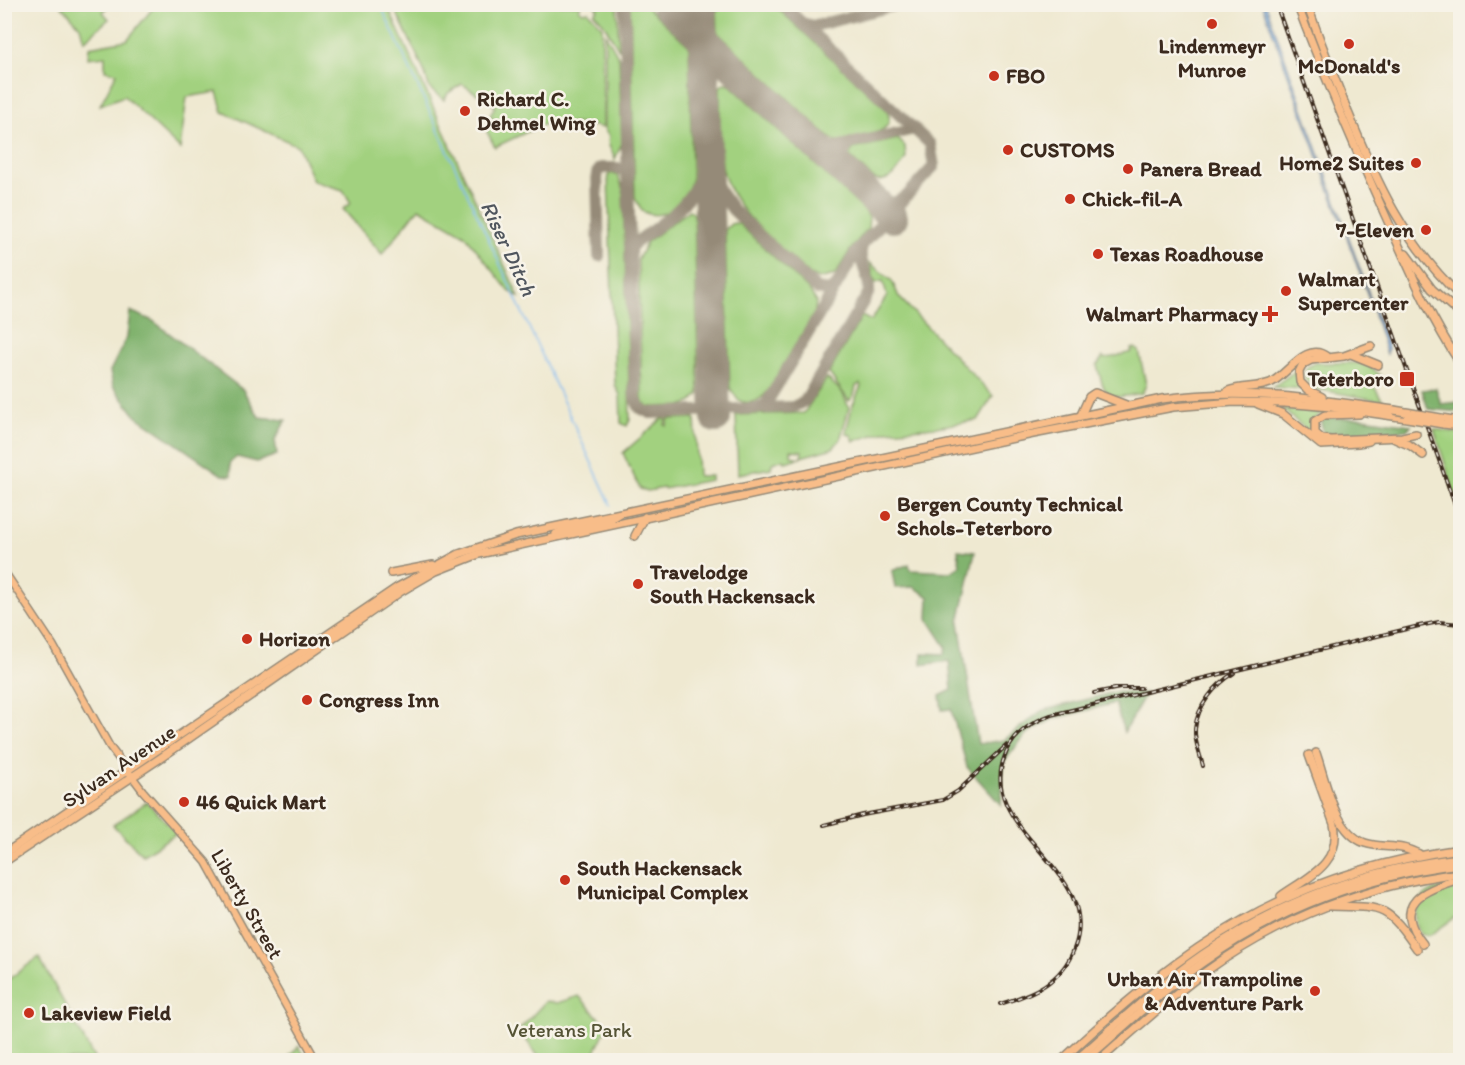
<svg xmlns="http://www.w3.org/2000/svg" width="1465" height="1065" font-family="Itim,sans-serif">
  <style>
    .green { fill: #a2d17f; stroke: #6e7e4e; stroke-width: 1.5 }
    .forest { fill: #81b36e; stroke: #5e6e46; stroke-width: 1.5 }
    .water { fill: #82bbf3; stroke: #5e7288; stroke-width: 1.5 }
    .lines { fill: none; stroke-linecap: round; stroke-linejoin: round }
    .stream { stroke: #82bbf3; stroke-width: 1.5 }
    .taxiway { stroke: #958a78; stroke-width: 12 }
    .runway { stroke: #958a78; stroke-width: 30 }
    .primary-casing { stroke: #958a78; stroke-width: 9 }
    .highway-casing { stroke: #958a78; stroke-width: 10 }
    .primary { stroke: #f8bd89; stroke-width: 6 }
    .highway { stroke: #f8bd89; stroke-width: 7 }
    .rail-casing { stroke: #3b2a1e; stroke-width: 4 }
    .rail { stroke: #f7f3e8; stroke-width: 1.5; stroke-dasharray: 4.5; stroke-linecap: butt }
    .highway-bridge-casing { stroke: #958a78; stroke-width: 10; stroke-linecap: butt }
    .highway-bridge { stroke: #f8bd89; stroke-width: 7 }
    .poi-dot { fill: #c8321e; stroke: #f7f3e8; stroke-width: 2 }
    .labels { text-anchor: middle; stroke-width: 5; stroke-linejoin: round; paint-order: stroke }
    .poi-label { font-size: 21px; font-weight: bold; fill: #3b2a1e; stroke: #f7f3e8; text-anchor: start }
    .street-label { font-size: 21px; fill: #3b2a1e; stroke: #f7f3e8 }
    .park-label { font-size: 21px; fill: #555436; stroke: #f7f3e8 }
    .water-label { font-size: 22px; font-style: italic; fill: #50565e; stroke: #f7f3e8 }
  </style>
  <rect width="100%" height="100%" fill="#f7f3e8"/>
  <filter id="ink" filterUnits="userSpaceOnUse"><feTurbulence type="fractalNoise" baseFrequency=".0167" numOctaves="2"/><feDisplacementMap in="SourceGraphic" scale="12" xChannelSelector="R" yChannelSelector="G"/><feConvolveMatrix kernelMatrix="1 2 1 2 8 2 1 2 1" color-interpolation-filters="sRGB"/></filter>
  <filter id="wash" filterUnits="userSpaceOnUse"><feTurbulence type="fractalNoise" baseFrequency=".008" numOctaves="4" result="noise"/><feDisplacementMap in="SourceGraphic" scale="24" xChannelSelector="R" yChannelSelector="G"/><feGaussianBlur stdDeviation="1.35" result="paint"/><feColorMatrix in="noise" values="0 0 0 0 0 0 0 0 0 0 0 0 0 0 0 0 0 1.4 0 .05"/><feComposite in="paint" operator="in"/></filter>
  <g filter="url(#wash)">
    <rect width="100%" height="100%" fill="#efe9d1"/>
    <!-- green -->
    <g class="green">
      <polygon points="61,5 109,5 103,12 109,19 84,41 80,26"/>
      <polygon points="150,5 387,5 519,297 509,291 465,235 419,208 382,254 343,209 351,203 343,190 313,181 298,146 223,112 217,92 187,97 180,149 124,96 100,105 117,73 105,70 105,56 88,58 89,47 127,40 153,8"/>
      <polygon points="393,5 581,5 579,9 583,12 588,11 602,27 603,128 587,124 546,123 495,147 485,128 494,119 490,116 495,106 462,84 448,93 444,100 430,89 422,66"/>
      <polygon points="594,5 617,5 619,50 604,24 594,13 598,9"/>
      <path d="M630,5H645L689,46L692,177C688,199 666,224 642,211L635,198Z"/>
      <path d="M717,5H774L886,109C898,130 873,134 858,137C852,139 844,142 838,141C835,141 832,139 829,137L718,33Z"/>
      <path d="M605,33L619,58L622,143L615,159C613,151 606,146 609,136L605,131Z"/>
      <path d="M724,83L729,84L866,212L869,218L868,228L851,249L835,275L818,279L810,275C781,247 731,211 723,170C718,147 721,111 720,87Z"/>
      <path d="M898,139L905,146L906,158C900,169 887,186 874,179L849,156L853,149Z"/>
      <polygon points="611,173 618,176 623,189 630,419 627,426 621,423 620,395 615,385 608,176"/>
      <polygon points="689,210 694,214 699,394 692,402 681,406 650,407 643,403 642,398 638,259 647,242"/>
      <path d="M735,223L739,224L809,290L816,301L815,312L768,391C760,401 750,406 738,400L730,388L725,230L731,224Z"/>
      <polygon points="870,263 892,281 899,297 993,396 978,420 936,427 886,431 854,441 851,435 847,434 846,432 852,407 861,386 860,384 856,386 854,395 849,401 829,373 862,316 871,321 887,296 883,281 875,283"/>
      <path d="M1135,348L1139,351L1146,385L1142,393C1107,400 1106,400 1097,365L1103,357L1105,359L1132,352L1131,349Z"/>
      <polygon points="1315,363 1366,363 1380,375 1368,381 1375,388 1383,401 1315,389 1305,379 1306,368"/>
      <polygon points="1298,369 1303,389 1273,387"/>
      <polygon points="827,378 842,392 849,408 840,440 833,448 801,457 802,451 791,450 791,456 800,458 785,462 784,459 772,463 771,468 738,474 736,415 804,413"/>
      <path d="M1282,409H1283L1327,412C1313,415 1308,425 1315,437Z"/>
      <polygon points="695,418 698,476 711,476 711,480 664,489 663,488 648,491 640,489 623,453 662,419 666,419 665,425 667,426 668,419"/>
      <polygon points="1434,429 1460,433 1460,511"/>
      <polygon points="147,802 177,833 143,855 113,825"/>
      <path d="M1460,887V914L1430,935L1420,934C1410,914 1418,893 1441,888C1447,886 1454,887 1460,887Z"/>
      <polygon points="39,957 95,1060 5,1060 5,982"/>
      <polygon points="579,996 607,1027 591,1060 541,1060 519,1030 546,1001 557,1003"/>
      <polygon points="299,1046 307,1060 286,1060"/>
    </g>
    <!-- forest -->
    <g class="forest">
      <polygon points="130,311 153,321 243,390 259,417 286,420 275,440 277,455 257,462 237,457 230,462 231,476 222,475 136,416 113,386 110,371 127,337"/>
      <polygon points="1436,388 1441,404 1460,402 1460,412 1428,409 1422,390"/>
      <polygon points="1325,418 1363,418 1411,425 1407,430 1339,436 1323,433 1321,423"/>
      <polygon points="958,550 975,552 959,622 978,744 1004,740 1041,711 1115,692 1146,693 1124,732 1115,703 1053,719 1026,734 1004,762 1001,805 967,767 951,709 942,710 940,696 952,690 949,661 922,665 922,653 944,654 946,647 928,619 929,597 914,587 895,588 892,571 909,564 910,570 951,572 960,566"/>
    </g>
    <!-- water -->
    <polygon class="water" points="1263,5 1266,5 1385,339 1388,348 1387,355 1371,304"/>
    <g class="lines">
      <!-- stream -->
      <polyline class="stream" points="380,4 611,505"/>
      <!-- taxiway -->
      <g class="taxiway">
        <polyline points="625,4 627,151 635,399 640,408 650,413 759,408 766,404 859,248 934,166 930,144 782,4"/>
        <polyline points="802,23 814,26 900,4"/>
        <polyline points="809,139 821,146 831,148 915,129"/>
        <polyline points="707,157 716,186 733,210 817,289 828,291 836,286"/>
        <path d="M846,173C840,161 839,152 851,143"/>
        <polyline points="873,199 891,204 903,198"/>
        <path d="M630,247C666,219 696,205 706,157"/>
        <polyline points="599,256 597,173 601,168 618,168 626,173 628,181"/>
        <path d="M759,408L793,407L805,401L869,292C871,275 855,260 863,244"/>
      </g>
      <!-- runway -->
      <g class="runway">
        <polyline points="666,4 893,218"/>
        <polyline points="702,4 716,418"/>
      </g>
    </g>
  </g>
  <g filter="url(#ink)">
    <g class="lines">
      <defs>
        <polyline id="primary" points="4,571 53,645 110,747 143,791 206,862 316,1060"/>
        <g id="highway">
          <path d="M1297,4C1323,73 1352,141 1382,208C1406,261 1428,315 1460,363"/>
          <path d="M1307,4C1320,41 1334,77 1348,112C1377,183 1404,243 1460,296"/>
          <polyline points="1406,254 1432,289 1460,314"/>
          <polyline points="1351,354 1378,365"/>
          <path d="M1228,391C1242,386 1257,388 1270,383C1287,376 1306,340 1327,357"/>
          <polyline points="1322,397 1308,390 1300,382 1299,372 1303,364 1311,360 1344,356 1371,346"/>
          <polyline points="1258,404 1283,414 1321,445 1358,443 1369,441"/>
          <polyline points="1359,414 1325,415 1315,421 1315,433 1322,439 1331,440 1402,437 1416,434"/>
          <polyline points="1081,415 1089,397 1095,393 1126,405"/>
          <polyline points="1441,418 1460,421"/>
          <polyline points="1443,424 1460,426"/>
          <polyline points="1395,439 1411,446 1423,455"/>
          <path d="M556,534C575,523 600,527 619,514"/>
          <polyline points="635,536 645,517"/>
          <polyline points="391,573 433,565"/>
          <path d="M1316,753C1326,781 1334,832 1365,843C1377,847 1389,846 1402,848C1408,849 1414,852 1419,854"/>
          <path d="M4,854L398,587L459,554L516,535L1162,399C1244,388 1313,398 1394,410"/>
          <polyline points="4,862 162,757 400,592 436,571 479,554 1033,434 1173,407 1234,402 1284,403 1331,407 1407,418"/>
          <path d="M1281,896C1308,877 1342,864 1334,824L1309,755"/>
          <path d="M1330,906C1383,907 1386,904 1417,949"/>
          <path d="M1423,944C1390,903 1425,889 1460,879"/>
          <path d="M1062,1060C1186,944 1288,873 1460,849"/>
          <path d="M1076,1060C1117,1024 1157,986 1202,955C1278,902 1368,868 1460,858"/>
          <path d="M1086,1060C1123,1027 1161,992 1202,963C1278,908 1367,875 1460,864"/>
          <path d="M1100,1060C1134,1030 1168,999 1205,972C1280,918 1368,884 1460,873"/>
        </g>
      </defs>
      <!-- primary casing -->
      <use href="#primary" class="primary-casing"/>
      <!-- highway casing -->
      <use href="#highway" class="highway-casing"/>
      <!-- primary -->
      <use href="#primary" class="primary"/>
      <!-- highway -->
      <use href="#highway" class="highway"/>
      <defs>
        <g id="rail">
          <polyline points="1276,4 1460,519"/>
          <polyline points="1094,693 1120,688 1141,688"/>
          <path d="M1203,766C1200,754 1194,741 1195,729C1197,706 1215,685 1234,673"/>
          <polyline points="824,825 863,815 943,800 958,791 1007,745"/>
          <path d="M1000,1004C1032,994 1061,983 1074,949C1106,868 969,829 1007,751C1016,732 1032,722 1051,715L1419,626L1439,622L1460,624"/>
        </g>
      </defs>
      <!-- rail casing -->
      <use href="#rail" class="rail-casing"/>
      <!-- rail -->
      <use href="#rail" class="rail"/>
      <defs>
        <g id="highway-bridge">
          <polyline points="1394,410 1441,418"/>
          <polyline points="1407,418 1443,424"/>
        </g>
      </defs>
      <!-- highway-bridge casing -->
      <use href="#highway-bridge" class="highway-bridge-casing"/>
      <!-- highway-bridge -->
      <use href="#highway-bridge" class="highway-bridge"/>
    </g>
  </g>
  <!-- markers -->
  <g class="poi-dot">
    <circle cx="1212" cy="24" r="6"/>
    <circle cx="1349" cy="44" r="6"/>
    <circle cx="994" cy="76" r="6"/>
    <circle cx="465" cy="111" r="6"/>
    <circle cx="1008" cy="150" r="6"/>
    <circle cx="1416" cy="163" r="6"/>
    <circle cx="1128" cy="169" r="6"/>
    <circle cx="1070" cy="199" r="6"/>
    <circle cx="1426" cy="230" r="6"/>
    <circle cx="1098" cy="254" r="6"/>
    <circle cx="1286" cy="291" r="6"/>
    <path d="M1267 305h6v6h6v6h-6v6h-6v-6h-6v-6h6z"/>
    <rect x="1399" y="371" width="16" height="16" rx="3"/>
    <circle cx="885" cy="516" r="6"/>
    <circle cx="638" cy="584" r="6"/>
    <circle cx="247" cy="639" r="6"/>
    <circle cx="307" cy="700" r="6"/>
    <circle cx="184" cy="802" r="6"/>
    <circle cx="565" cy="880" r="6"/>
    <circle cx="1315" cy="991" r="6"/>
    <circle cx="29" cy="1013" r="6"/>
  </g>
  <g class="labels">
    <!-- poi labels -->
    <g class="poi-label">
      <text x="1212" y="53" text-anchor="middle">Lindenmeyr<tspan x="1212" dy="24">Munroe</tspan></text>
      <text x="1349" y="73" text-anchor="middle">McDonald's</text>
      <text x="1006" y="83">FBO</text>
      <text x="477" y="106">Richard C.<tspan x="477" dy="24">Dehmel Wing</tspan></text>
      <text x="1020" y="157">CUSTOMS</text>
      <text x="1404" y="170" text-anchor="end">Home2 Suites</text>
      <text x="1140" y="176">Panera Bread</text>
      <text x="1082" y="206">Chick-fil-A</text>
      <text x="1414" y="237" text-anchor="end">7-Eleven</text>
      <text x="1110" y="261">Texas Roadhouse</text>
      <text x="1298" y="286">Walmart<tspan x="1298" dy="24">Supercenter</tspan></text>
      <text x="1258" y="321" text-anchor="end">Walmart Pharmacy</text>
      <text x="1394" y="386" text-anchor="end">Teterboro</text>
      <text x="897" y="511">Bergen County Technical<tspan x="897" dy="24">Schols-Teterboro</tspan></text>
      <text x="650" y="579">Travelodge<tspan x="650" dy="24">South Hackensack</tspan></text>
      <text x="259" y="646">Horizon</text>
      <text x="319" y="707">Congress Inn</text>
      <text x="196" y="809">46 Quick Mart</text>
      <text x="577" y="875">South Hackensack<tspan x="577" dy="24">Municipal Complex</tspan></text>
      <text x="1303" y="986" text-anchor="end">Urban Air Trampoline<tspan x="1303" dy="24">&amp; Adventure Park</tspan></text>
      <text x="41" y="1020">Lakeview Field</text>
    </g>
    <!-- street labels -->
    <g class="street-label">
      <text transform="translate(119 766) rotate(-34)" y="7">Sylvan Avenue</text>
      <text transform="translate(247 904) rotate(60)" y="7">Liberty Street</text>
    </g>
    <!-- park labels -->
    <g class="park-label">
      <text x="569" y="1037">Veterans Park</text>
    </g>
    <!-- water labels -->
    <g class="water-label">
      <text transform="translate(509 248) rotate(65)" y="8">Riser Ditch</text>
    </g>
  </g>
  <!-- margin -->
  <rect width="1465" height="1065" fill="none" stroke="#f7f3e8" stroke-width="24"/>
</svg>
